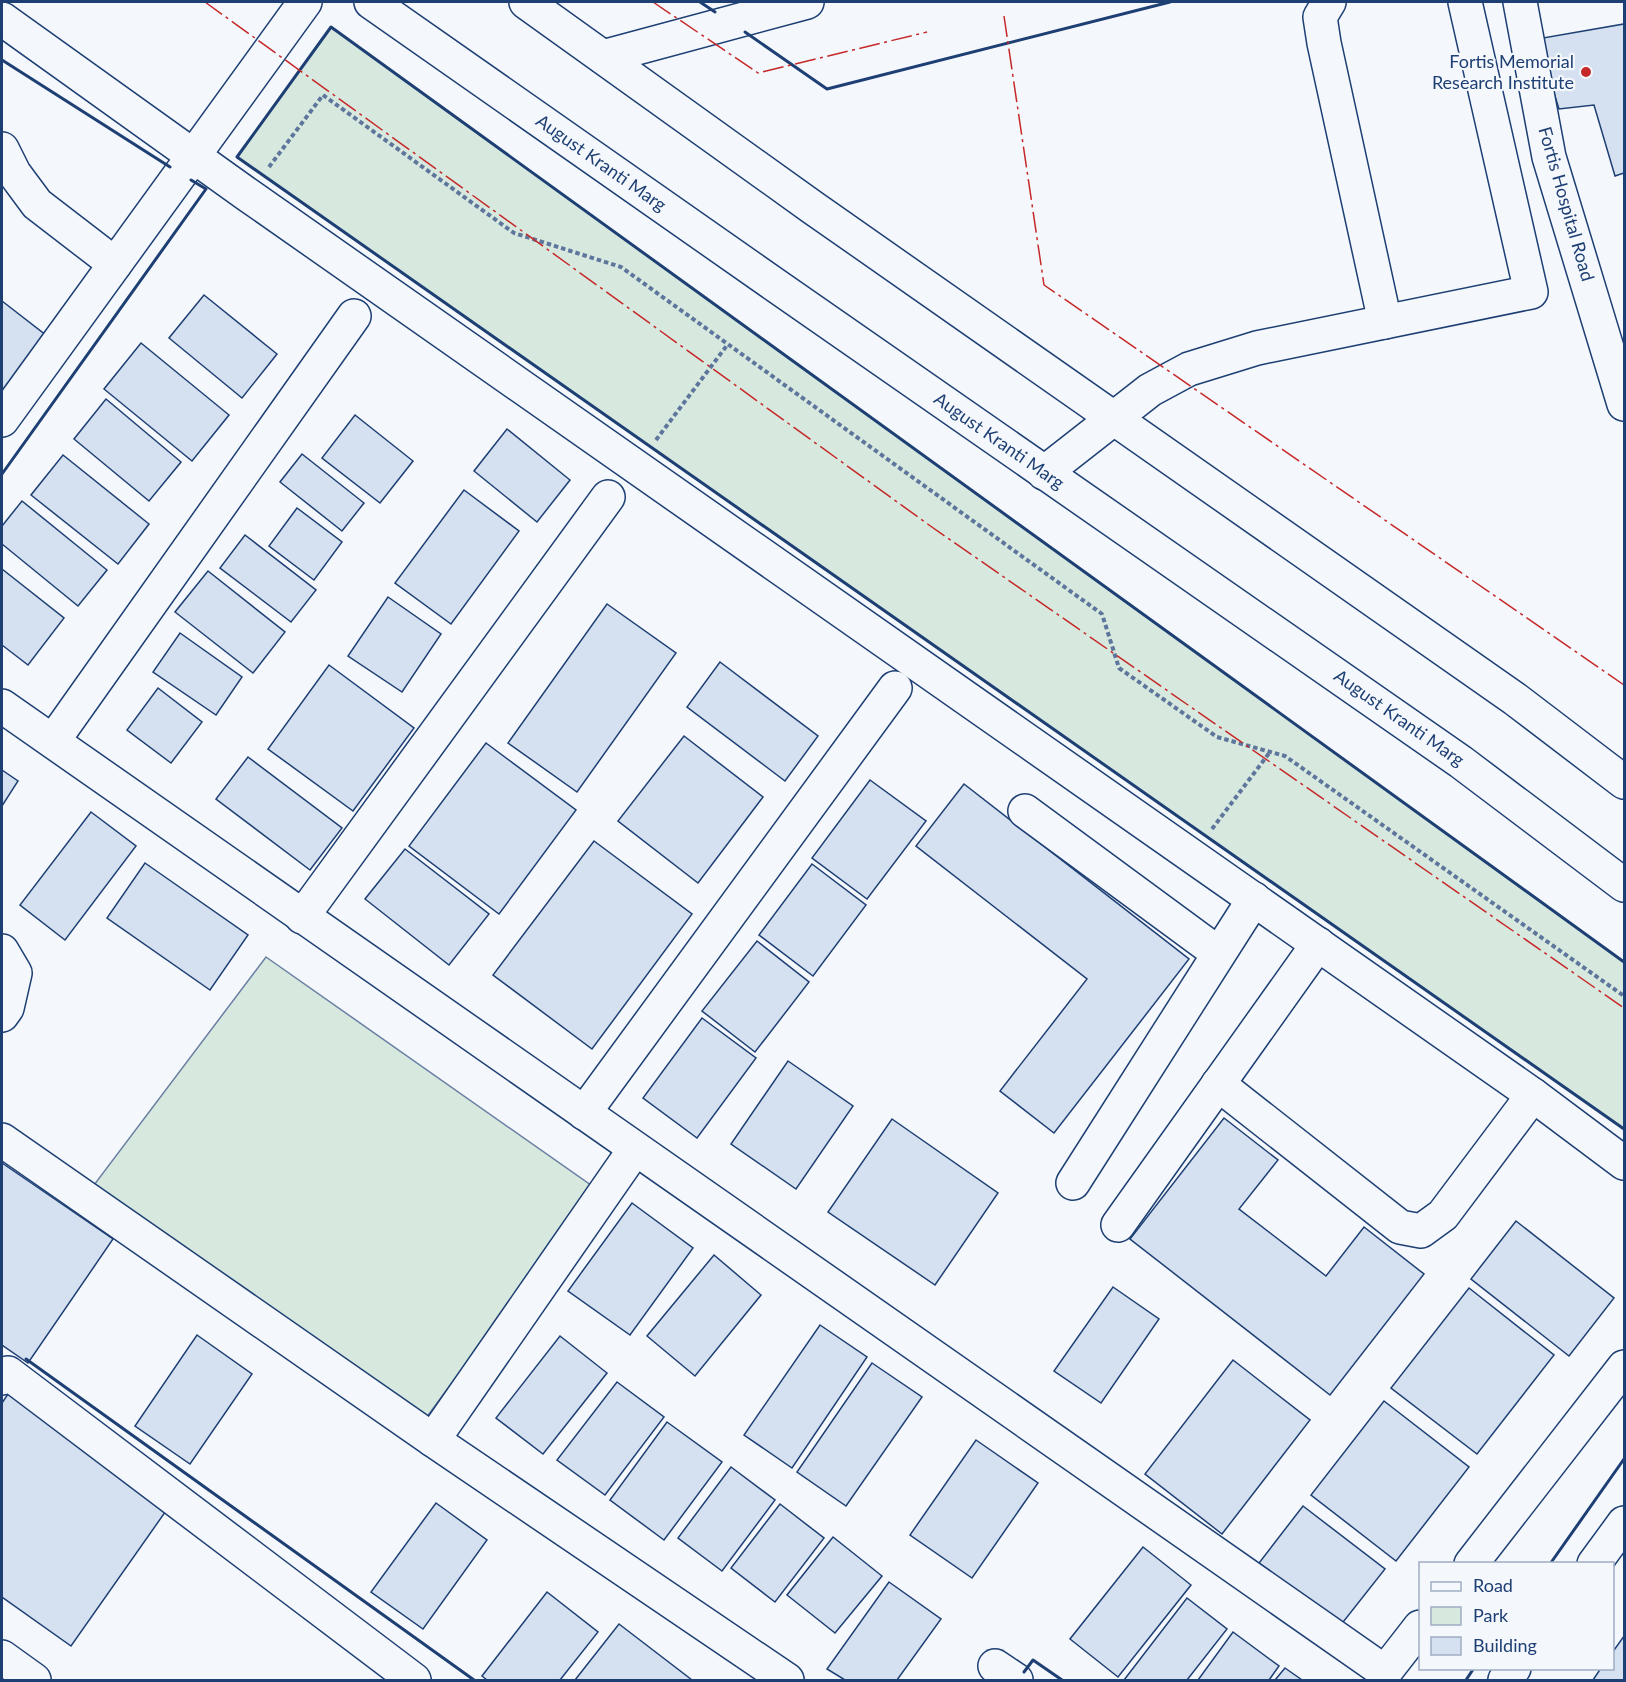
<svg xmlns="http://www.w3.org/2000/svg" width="1626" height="1682" font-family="Lato,sans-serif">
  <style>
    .green { fill: #d7e8df; stroke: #687fa3; stroke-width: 1.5 }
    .building { fill: #d5e0f0; stroke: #1d3f73; stroke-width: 1.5 }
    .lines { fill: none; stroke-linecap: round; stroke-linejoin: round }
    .minor-casing { stroke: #1d3f73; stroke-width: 36 }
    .major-casing { stroke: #1d3f73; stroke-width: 36 }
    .path { stroke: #5e769c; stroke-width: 4; stroke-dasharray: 4.5 3; stroke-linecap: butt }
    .minor { stroke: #f4f7fb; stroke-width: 33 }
    .major { stroke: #f4f7fb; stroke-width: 33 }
    .wall { stroke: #1d3f73; stroke-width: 3 }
    .power { stroke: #c62828; stroke-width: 1.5; stroke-dasharray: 21 4.5 3 4.5; stroke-linecap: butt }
    .poi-dot { fill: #c62828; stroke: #f4f7fb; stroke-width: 2 }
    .labels { text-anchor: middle; stroke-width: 4.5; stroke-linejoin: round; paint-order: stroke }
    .poi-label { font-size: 18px; fill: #1d3f73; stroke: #f4f7fb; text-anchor: end }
    .street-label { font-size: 18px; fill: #1d3f73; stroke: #f4f7fb }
  </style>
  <rect width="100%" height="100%" fill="#f4f7fb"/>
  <!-- green -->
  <g class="green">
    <polygon points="331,27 1624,962 1624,1129 237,157"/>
    <polygon points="266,957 595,1188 415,1433 94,1185"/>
  </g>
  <!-- building -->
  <g class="building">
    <polygon points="1624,24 1624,173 1615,176 1594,105 1559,109 1537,39"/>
    <polygon points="204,295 277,354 242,398 169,338"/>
    <polygon points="2,301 47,336 2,396"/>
    <polygon points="141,343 229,415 192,461 104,389"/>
    <polygon points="106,399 181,462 149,501 74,439"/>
    <polygon points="355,415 413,461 380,503 322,458"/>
    <polygon points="507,429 570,480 537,522 474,471"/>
    <polygon points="302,454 364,503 342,531 280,482"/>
    <polygon points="63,455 149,524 118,564 31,495"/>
    <polygon points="464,490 519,531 451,624 395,583"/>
    <polygon points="22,501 107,570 78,606 2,544 2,526"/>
    <polygon points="297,508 342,542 314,580 269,546"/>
    <polygon points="245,535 316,590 291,622 220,568"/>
    <polygon points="2,569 64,618 28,665 2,645"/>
    <polygon points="208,571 285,632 253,673 175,612"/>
    <polygon points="388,597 441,634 402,692 348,656"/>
    <polygon points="607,604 676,653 577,792 508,743"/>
    <polygon points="180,633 242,677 216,715 153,672"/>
    <polygon points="720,662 818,736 785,781 687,707"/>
    <polygon points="329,665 414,728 353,811 268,749"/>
    <polygon points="158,688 202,722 171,763 127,730"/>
    <polygon points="684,736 763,797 698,883 618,821"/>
    <polygon points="486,743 576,810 499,914 409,846"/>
    <polygon points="248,757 342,828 310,870 216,799"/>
    <polygon points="2,770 18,781 2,806"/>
    <polygon points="870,780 926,821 867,899 812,858"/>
    <polygon points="964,784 1189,959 1054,1133 1000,1091 1087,979 916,846"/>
    <polygon points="91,812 136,846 65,940 20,905"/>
    <polygon points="594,841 692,914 592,1049 493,975"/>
    <polygon points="405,849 489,914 449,965 365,899"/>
    <polygon points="145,863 248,935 210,990 107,918"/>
    <polygon points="812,864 866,905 813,976 759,935"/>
    <polygon points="757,941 809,982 755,1052 702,1011"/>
    <polygon points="702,1018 756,1058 697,1138 643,1098"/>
    <polygon points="788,1061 853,1106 796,1189 731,1144"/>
    <polygon points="1224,1118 1278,1160 1239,1209 1326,1276 1364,1227 1424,1274 1330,1395 1130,1239"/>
    <polygon points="892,1119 998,1193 935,1285 828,1212"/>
    <polygon points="2,1163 113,1239 28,1363 2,1345"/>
    <polygon points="632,1203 693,1248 630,1335 568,1291"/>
    <polygon points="1516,1221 1614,1298 1569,1356 1471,1279"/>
    <polygon points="714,1255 761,1295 695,1376 647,1336"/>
    <polygon points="1113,1287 1159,1319 1101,1403 1054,1371"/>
    <polygon points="1469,1288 1554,1355 1477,1454 1391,1388"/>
    <polygon points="820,1325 867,1357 792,1468 744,1435"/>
    <polygon points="197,1335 252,1374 190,1464 135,1426"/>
    <polygon points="560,1336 607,1373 543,1454 496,1418"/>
    <polygon points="1233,1360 1310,1420 1222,1534 1145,1474"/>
    <polygon points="872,1363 922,1397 846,1506 797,1472"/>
    <polygon points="617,1382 664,1417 605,1495 557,1460"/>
    <polygon points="8,1394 168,1508 71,1646 2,1597 2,1403"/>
    <polygon points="1384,1401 1469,1467 1396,1561 1311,1495"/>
    <polygon points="667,1422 722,1462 664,1540 610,1500"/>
    <polygon points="976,1440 1038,1483 972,1578 910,1535"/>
    <polygon points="731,1467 775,1500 722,1571 678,1538"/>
    <polygon points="436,1503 487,1540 423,1629 371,1592"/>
    <polygon points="780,1504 824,1538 775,1602 731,1568"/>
    <polygon points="1303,1506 1385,1569 1340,1626 1259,1563"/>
    <polygon points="833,1537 882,1576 835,1633 787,1595"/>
    <polygon points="1143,1547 1191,1585 1118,1677 1070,1639"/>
    <polygon points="889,1582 941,1619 897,1680 845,1680 827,1669"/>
    <polygon points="547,1592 598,1632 560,1680 487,1680 482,1676"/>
    <polygon points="1187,1598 1227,1629 1187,1680 1124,1680"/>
    <polygon points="619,1624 692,1680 575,1680"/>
    <polygon points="1233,1632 1279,1666 1269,1680 1198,1680"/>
    <polygon points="1624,1636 1624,1680 1593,1680 1601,1668 1612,1668 1612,1653"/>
    <polygon points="1285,1668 1302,1680 1275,1680"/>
  </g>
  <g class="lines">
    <defs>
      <g id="minor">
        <polyline points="1329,2 1320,17 1324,43 1385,322"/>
        <polyline points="1520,2 1549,157 1624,404"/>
        <polyline points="2,19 248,195 1533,1095 1624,1163"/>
        <polyline points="603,57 807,2"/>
        <polyline points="2,149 14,173 37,204 115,264"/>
        <polyline points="2,420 305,2"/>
        <polyline points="1044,473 1150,390 1189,369 1257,348 1531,292 1465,2"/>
        <polyline points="2,706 1385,1672 1420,1627"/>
        <polyline points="53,741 354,316"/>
        <polyline points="1025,811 1218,953"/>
        <polyline points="302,917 608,497"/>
        <polyline points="2,951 15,973 7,1008 2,1015"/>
        <polyline points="1218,1084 1400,1227 1421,1231 1443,1215 1533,1095"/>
        <polyline points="584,1113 895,688"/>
        <polyline points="2,1140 433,1440 787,1680"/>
        <polyline points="1073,1183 1254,899"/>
        <polyline points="1118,1225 1318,944"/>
        <polyline points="2,1378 8,1373 414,1680"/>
        <polyline points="433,1440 635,1149"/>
        <polyline points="1471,1564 1624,1367"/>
        <polyline points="1594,1564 1624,1523"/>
        <polyline points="2,1657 34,1680"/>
        <polyline points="995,1666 1016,1680"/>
        <polyline points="1505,1680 1514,1668"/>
      </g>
      <g id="major">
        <polyline points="371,2 778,287 1461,762 1624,885"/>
        <polyline points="526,2 812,207 1515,699 1624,782"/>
      </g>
    </defs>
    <!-- minor casing -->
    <use href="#minor" class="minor-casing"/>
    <!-- major casing -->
    <use href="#major" class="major-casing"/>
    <!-- path -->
    <g class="path">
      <polyline points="269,167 323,95 514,233 621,267 1102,614 1119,668 1217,737 1285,756 1624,996"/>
      <polyline points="656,440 728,344"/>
      <polyline points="1212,829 1270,752"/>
    </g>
    <!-- minor -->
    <use href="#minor" class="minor"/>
    <!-- major -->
    <use href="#major" class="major"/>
    <!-- wall -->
    <g class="wall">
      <polyline points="700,2 715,12"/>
      <polyline points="745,32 827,89 1170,2"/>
      <polyline points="2,60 170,167"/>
      <polyline points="2,474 206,189 191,180"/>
      <polyline points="1624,962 331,27 237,157 1624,1129"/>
      <polyline points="26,1359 474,1680"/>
      <polyline points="1550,1564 1624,1459"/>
      <polyline points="1024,1672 1033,1660 1062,1680"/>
      <polyline points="1466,1680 1474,1668"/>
    </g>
    <!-- power -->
    <g class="power">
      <polyline points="205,2 929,525 1624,1008"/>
      <polyline points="653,2 758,73 927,32"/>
      <polyline points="1004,16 1044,285 1624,685"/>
    </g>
  </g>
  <!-- markers -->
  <circle class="poi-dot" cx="1586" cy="72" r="6"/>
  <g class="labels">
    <!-- poi labels -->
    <g class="poi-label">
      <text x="1574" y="68">Fortis Memorial<tspan x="1574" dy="21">Research Institute</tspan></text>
    </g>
    <!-- street labels -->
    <g class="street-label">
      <text transform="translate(601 163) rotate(35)" y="6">August Kranti Marg</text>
      <text transform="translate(1566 204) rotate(74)" y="6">Fortis Hospital Road</text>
      <text transform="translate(999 441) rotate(35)" y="6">August Kranti Marg</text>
      <text transform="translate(1399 718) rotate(35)" y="6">August Kranti Marg</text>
    </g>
  </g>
  <!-- border -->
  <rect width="1626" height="1682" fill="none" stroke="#1d3f73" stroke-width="6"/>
  <!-- legend -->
  <rect x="1419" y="1562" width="195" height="108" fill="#f4f7fb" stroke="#9eadc5" stroke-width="1.5"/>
  <rect x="1431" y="1582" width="30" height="9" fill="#f4f7fb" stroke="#9eadc5" stroke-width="1.5"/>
  <text x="1473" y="1592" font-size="18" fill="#1d3f73">Road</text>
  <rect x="1431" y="1607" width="30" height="18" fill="#d7e8df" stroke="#9eadc5" stroke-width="1.5"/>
  <text x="1473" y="1622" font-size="18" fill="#1d3f73">Park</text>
  <rect x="1431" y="1637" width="30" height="18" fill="#d5e0f0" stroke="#9eadc5" stroke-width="1.5"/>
  <text x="1473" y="1652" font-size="18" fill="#1d3f73">Building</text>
</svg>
